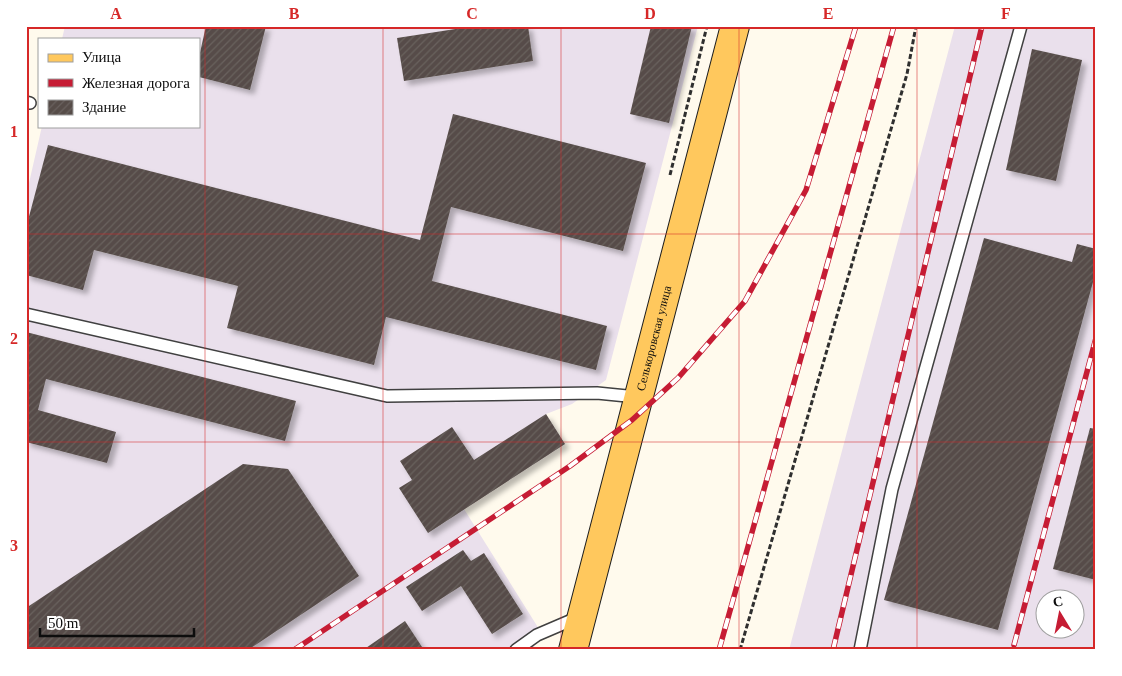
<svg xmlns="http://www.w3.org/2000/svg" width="1122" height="676" font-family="'Times New Roman',serif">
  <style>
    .industrial { fill: #eae0ec; fill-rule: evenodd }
    .building { fill: url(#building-hatch); filter: url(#shadow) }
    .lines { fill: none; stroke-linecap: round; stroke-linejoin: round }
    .service-casing { stroke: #404040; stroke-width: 14 }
    .primary-casing { stroke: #1e1e1e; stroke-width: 30 }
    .path { stroke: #2f2f2f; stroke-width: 3; stroke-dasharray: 5 2.5; stroke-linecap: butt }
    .service { stroke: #fff; stroke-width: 11 }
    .primary { stroke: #ffc85d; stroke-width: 28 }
    .rail-casing { stroke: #c61c34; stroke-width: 5.5 }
    .rail { stroke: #fff; stroke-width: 4; stroke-dasharray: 11; stroke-linecap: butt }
    .grid { fill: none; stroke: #d62828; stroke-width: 1; stroke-opacity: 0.55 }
    .labels { text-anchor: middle; stroke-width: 5; stroke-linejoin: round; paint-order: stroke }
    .street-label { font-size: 12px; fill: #0d0d0d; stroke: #fff }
    .neatline { fill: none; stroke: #d62828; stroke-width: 2 }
    .grid-label { font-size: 16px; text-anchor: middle; font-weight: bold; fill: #d62828 }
  </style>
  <defs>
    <pattern id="building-hatch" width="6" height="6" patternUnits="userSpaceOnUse" patternTransform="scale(1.25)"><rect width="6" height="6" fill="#564c48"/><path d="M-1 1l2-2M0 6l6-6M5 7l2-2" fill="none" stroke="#69615e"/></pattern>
    <filter id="shadow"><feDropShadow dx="4.5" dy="4.5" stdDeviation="2.5" flood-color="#0004"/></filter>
  </defs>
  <rect width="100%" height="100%" fill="#fffaed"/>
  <!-- industrial -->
  <g class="industrial">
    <polygon points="65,26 698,26 606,380 572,404 546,414 565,444 464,509 539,629 533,650 26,650 26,184 29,183 42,126 199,126 199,39 62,39"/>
    <path d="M955,26H1096V650H789ZM1044,598H1074V628H1044Z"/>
  </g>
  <!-- building -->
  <g class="building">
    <polygon points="206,26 266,26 250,90 199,77 199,57"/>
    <polygon points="475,26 528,26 533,61 404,81 397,38"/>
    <polygon points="651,26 692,26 669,123 630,114"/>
    <polygon points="1032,49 1082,60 1056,181 1006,170"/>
    <polygon points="453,114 646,163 623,251 451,207 432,281 607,326 596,370 386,317 374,365 227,328 238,286 94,250 83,290 26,275 26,228 48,145 420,240"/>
    <polygon points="984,238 1072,262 1077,244 1096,249 1096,271 998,630 884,600"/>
    <polygon points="26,332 296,401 285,441 46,379 38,410 116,432 107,463 26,442"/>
    <polygon points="546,414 565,444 428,533 399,488 412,480 400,461 452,427 474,460"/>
    <polygon points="1090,428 1096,429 1096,580 1053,569"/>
    <polygon points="243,464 288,469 359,576 248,650 26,650 26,608"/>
    <polygon points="463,550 471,561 484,553 523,614 492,634 461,586 422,611 406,587"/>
    <polygon points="405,621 424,650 363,650"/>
  </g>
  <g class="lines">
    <defs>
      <g id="service">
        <polyline points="26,102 30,103"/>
        <polyline points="26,314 387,396 597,393 637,397"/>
        <polyline points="516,650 537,635 579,617"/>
        <polyline points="860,650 892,489 1021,26"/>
      </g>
      <g id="primary">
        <path id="s1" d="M573,650L735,26"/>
      </g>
    </defs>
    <!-- service casing -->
    <use href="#service" class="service-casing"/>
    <!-- primary casing -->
    <use href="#primary" class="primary-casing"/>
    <!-- path -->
    <g class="path">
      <polyline points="670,175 707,26"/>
      <polyline points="740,650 907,74 916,26"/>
    </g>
    <!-- service -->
    <use href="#service" class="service"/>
    <!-- primary -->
    <use href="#primary" class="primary"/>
    <defs>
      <g id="rail">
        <polyline points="1014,645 1096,338"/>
        <polyline points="294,650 570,466 632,420 678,378 745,301 806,190 856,26"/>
        <polyline points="719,650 894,26"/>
        <polyline points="833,650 982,26"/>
      </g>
    </defs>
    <!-- rail casing -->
    <use href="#rail" class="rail-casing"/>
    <!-- rail -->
    <use href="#rail" class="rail"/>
  </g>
  <!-- grid -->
  <path class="grid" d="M205,26V650M383,26V650M561,26V650M739,26V650M917,26V650M26,234H1096M26,442H1096"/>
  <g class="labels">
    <!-- street labels -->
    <g class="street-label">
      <text dy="4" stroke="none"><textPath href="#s1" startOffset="322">Селькоровская улица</textPath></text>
    </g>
  </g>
  <!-- border -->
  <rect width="1122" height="676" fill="none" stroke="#ffffff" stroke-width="55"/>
  <!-- legend -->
  <rect x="38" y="38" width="162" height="90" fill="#ffffff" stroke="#9e9e9e"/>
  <rect x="48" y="54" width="25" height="8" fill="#ffc85d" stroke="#9e9e9e"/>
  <text x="82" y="62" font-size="15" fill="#0d0d0d">Улица</text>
  <rect x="48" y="79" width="25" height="8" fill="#c61c34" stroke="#9e9e9e"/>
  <text x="82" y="88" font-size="15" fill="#0d0d0d">Железная дорога</text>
  <rect x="48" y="100" width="25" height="15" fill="url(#building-hatch)" stroke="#9e9e9e"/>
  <text x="82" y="112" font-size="15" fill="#0d0d0d">Здание</text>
  <!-- north arrow -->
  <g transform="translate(1060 614) rotate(350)"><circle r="24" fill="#ffffff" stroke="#9e9e9e"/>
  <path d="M0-4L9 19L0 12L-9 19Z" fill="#c61c34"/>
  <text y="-8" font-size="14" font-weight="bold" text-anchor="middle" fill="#0d0d0d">С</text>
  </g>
  <!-- scale -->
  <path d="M40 628v8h154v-8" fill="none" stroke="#0d0d0d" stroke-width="2.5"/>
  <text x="48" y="628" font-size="15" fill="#0d0d0d" stroke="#ffffff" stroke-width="4" paint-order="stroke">50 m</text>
  <rect x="28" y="28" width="1066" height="620" class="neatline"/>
  <g class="grid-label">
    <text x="116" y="19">A</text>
    <text x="294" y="19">B</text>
    <text x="472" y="19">C</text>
    <text x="650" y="19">D</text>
    <text x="828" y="19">E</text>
    <text x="1006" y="19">F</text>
    <text x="14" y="137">1</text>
    <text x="14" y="344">2</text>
    <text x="14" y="551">3</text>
  </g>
</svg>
